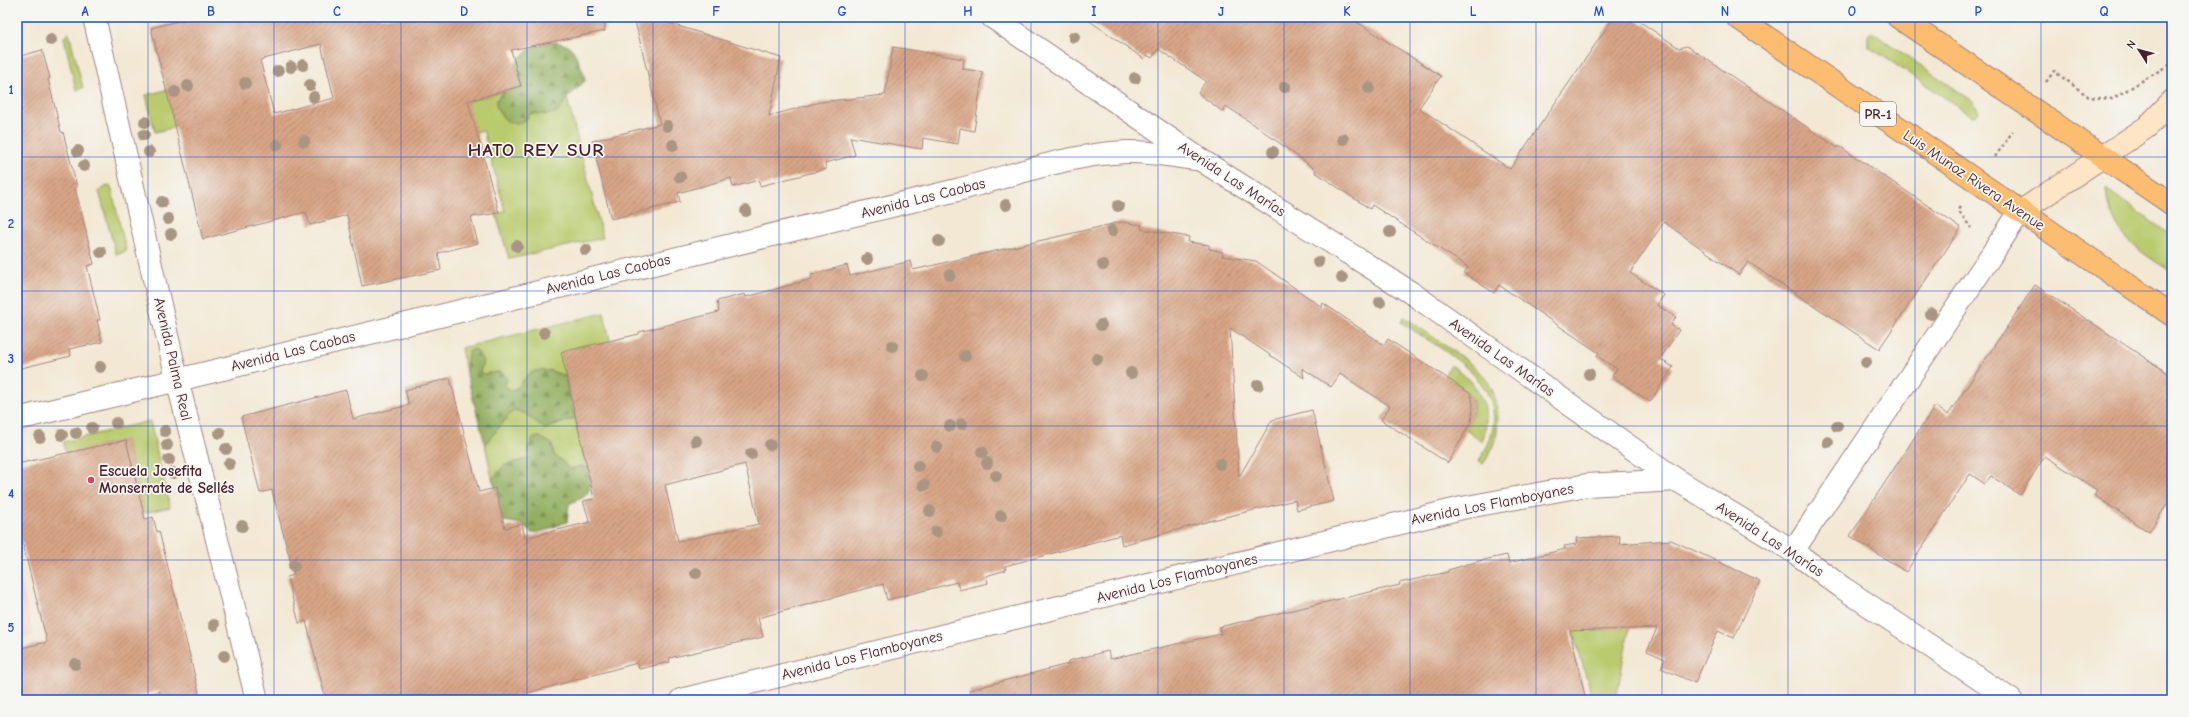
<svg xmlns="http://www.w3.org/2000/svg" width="2189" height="717" font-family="'Comic Neue',sans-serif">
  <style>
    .built { fill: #f2d4be }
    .grass { fill: #bacb6e; stroke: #82754c }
    .forest { fill: url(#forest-firs); stroke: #6e6746 }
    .building { fill: url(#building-hatch); fill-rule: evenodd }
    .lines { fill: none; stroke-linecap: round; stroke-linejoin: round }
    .street-casing { stroke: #9e8480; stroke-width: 24 }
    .secondary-casing { stroke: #9e8480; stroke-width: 24 }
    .primary-casing { stroke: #9e8480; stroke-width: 24 }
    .path { stroke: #9e8480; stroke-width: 2.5; stroke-dasharray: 3 3; stroke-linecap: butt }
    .street { stroke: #fff; stroke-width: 22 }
    .secondary { stroke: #fee5c5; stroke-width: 22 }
    .primary { stroke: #fcbd6f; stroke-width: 22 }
    .tree { fill: #a99682 }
    .grid { fill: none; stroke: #1d4ed8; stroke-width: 1; stroke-opacity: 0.55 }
    .poi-dot { fill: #d1495b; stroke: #f6f6f2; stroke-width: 1.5 }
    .labels { text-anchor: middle; stroke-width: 3.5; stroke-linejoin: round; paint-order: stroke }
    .shield { fill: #f6f6f2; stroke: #7e6067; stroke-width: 1 }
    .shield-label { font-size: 14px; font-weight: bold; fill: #4a1f2b }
    .street-label { font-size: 15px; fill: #4a1f2b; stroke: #f6f6f2 }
    .poi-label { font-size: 15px; font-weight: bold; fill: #4a1f2b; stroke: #f6f6f2; text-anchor: start }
    .district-label { font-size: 19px; font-weight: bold; letter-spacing: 1px; fill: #4a1f2b; stroke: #f6f6f2 }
    .neatline { fill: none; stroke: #1d4ed8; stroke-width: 1.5 }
    .grid-label { font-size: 13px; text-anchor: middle; font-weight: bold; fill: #1d4ed8 }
  </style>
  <defs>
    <pattern id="forest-firs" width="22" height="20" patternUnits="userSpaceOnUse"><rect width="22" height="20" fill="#93af61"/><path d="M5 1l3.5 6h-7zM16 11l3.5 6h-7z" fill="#7a8e50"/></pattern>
    <pattern id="building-hatch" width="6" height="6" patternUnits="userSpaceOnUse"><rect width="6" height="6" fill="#d8a586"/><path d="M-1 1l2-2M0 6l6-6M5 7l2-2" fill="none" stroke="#b1866e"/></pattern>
  </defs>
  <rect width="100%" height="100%" fill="#f6f6f2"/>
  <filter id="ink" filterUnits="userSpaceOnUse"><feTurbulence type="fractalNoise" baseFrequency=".025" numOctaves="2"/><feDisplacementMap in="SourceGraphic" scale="8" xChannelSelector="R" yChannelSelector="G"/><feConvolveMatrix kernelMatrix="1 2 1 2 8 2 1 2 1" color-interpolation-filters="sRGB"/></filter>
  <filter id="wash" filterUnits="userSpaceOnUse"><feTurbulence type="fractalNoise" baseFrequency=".012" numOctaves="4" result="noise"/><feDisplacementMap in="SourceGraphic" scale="16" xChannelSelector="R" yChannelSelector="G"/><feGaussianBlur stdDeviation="0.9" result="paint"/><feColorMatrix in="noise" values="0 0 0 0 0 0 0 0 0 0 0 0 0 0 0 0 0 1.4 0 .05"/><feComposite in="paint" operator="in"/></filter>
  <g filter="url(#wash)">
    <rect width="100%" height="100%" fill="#f3e8d4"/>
    <!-- built -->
    <polygon class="built" points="17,565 34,636 17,640"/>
    <!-- grass -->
    <g class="grass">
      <polygon points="1872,32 1974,102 1979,112 1977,115 1972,116 1868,46 1868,35"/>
      <polygon points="69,33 83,88 76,90 64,37"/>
      <polygon points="194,83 242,93 172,112 175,127 155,132 146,95"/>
      <polygon points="505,91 500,95 496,105 505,119 525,121 531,113 547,115 558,112 567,98 603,238 509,259 496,214 505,211 483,130 449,140 441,109"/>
      <polygon points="107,186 111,187 126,250 122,253 116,254 99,191"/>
      <path d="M2106,189L2172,236V272C2138,251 2109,233 2106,189Z"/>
      <polygon points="604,313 613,353 590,345 561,352 566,377 550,370 527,376 522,384 511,391 505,386 499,372 483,374 480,372 482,366 467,367 466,372 461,348"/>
      <path d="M1404,317C1419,327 1433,337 1447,347C1476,367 1497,380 1498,418C1498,435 1493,450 1483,464L1479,461C1526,389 1450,356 1401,322Z"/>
      <path d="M1451,365C1478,384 1494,408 1482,442L1466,430C1483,398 1469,392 1444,376Z"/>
      <polygon points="514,410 526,414 545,429 575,418 585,462 581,466 569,469 562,461 554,455 540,437 533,438 528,449 530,458 505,465 492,478 485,444"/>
      <polygon points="150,421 170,507 144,513 126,440 66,454 63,442"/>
      <polygon points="1563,598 1591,624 1592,631 1608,630 1609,624 1629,628 1616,700 1593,700"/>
    </g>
    <!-- forest -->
    <g class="forest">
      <path d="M556,42C573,46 572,48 579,62C582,69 584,73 585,81L567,98L558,112L547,115L531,113C524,122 521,124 509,123C486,103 496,93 521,86L515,65C523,50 540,43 556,42Z"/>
      <path d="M474,349L478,352L483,361L480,372L483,374L499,372L504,374L507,380L505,386L511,391C520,388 520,383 527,376C538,365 554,372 566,377L575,418L545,429L526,414L514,410L485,444L466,372L468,352Z"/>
      <path d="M540,437L552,444L554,455L562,461L569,469L589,465L595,482L590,485C588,499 580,498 569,504L567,522C554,526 544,533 531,533L522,524L499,520L495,499L497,492L492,478L505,465L530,458L528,449L533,438Z"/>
    </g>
    <g id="blocks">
      <!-- building -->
      <g class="building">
        <path d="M194,17H604L605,31L511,50L521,86L468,101L499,213L471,217L478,243L438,253L441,270L362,286L347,215L310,225L306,212L203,239L151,28ZM321,44L334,98L274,114L260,60Z"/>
        <polygon points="634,17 649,17 781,58 769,116 820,102 885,95 893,47 964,59 963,69 983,72 974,131 960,128 958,144 923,138 922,149 850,137 855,155 825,163 826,169 760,186 759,180 733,187 731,178 678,193 680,202 611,219 592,141 660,124"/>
        <polygon points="1084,17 1349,17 1441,76 1419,108 1510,169 1614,17 1633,17 1679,48 1687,46 1838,148 1839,146 1961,228 1879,349 1748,262 1739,275 1664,222 1630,273 1664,295 1657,305 1676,317 1671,325 1679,330 1660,359 1673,367 1650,402 1612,376 1617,369 1597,356 1599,353 1537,311 1499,285 1494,293 1464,273 1468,267 1372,205 1370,209 1315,172 1316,170 1259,128 1226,106 1223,112 1198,93 1206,81 1158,49 1152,58 1147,55 1144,59"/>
        <polygon points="42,50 50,78 48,79 61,132 63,132 77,187 75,188 94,264 87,266 100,320 97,320 102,342 69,349 71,356 17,369 17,57"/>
        <path d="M1121,222L1142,225L1141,229L1189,237L1188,242L1209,245V249L1223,252L1222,256L1256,261L1322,307L1323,303L1384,345L1388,339L1471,394L1473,406L1471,422L1448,463L1381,420L1390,406L1340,374L1331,387L1302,368L1304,378L1230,328L1239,477L1272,420L1312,410L1334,501L1297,510L1295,500L1213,520L1122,545L1120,535L1005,566L1006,570L986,576L988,583L959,590L957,582L887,600L883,584L758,618L763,637L669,658L670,662L639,669L637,663L502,700H326L306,621L299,623L287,577L294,575L272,490L260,493L241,417L346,390L353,419L409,405L405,390L450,378L479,492L495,488L505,528L522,524L525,538L590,522L583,501L594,499L561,352L639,334V332L719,312L717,301L745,294L746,297L812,279L811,275L847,265L850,276L911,261L913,270ZM745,464L759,524L678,541L665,485Z"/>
        <polygon points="2035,285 2172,376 2172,497 2149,532 2094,495 2097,490 2045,456 2020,495 1991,476 1985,484 1970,474 1906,572 1850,536 1935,406 1948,415"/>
        <polygon points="126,440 145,519 153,517 157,532 159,531 199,693 171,700 162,700 159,691 123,700 17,700 17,649 47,642 22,541 17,542 17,464"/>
        <polygon points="1620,536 1619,544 1671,540 1760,581 1734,638 1718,631 1695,683 1661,668 1665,659 1647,651 1657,628 1570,631 1586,700 971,700 969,690 1068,664 1068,661 1108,651 1110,659 1221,634 1219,627 1400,585 1399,583 1448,572 1448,570 1479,561 1507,555 1509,563 1565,549 1564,546 1577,544 1576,538"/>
      </g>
    </g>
  </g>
  <g filter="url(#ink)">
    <use href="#blocks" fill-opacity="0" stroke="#9e8480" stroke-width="1"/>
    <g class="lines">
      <defs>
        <g id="street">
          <polyline points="94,17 177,379 257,700"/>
          <polyline points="992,17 1201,160 1410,292 1677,480 1793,551 1843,588 2011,700"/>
          <path d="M17,419L957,190C1012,176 1069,154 1126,152C1149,151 1173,156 1195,159"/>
          <polyline points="1793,551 2020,212"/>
          <polyline points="681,700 1462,508 1587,485 1677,480"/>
        </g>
        <polyline id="secondary" points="2020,212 2147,127 2172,101"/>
        <g id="primary">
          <polyline points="1737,17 2172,315"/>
          <polyline points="1898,17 2172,204"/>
        </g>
      </defs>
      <!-- street casing -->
      <use href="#street" class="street-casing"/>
      <!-- secondary casing -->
      <use href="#secondary" class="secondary-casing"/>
      <!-- primary casing -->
      <use href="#primary" class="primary-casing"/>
      <!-- path -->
      <g class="path">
        <polyline points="2046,82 2054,71 2089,97 2112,99 2172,63"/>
        <polyline points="1995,157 2013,131"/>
        <polyline points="1960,207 1958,210 1971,228"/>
      </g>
      <!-- street -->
      <use href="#street" class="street"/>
      <!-- secondary -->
      <use href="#secondary" class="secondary"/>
      <!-- primary -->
      <use href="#primary" class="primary"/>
    </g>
    <!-- trees -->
    <g class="tree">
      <circle cx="1074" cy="37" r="6"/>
      <circle cx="51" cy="40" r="6"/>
      <circle cx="303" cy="65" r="6"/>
      <circle cx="291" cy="67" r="6"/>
      <circle cx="278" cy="71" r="6"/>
      <circle cx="1135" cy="78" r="6"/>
      <circle cx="245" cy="83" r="6"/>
      <circle cx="310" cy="85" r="6"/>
      <circle cx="188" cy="86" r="6"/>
      <circle cx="1285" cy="87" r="6"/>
      <circle cx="1369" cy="88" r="6"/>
      <circle cx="175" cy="92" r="6"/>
      <circle cx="314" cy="97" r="6"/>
      <circle cx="145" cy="122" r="6"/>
      <circle cx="667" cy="126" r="6"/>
      <circle cx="144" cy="135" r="6"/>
      <circle cx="1343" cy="139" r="6"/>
      <circle cx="304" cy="141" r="6"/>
      <circle cx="277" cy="145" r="6"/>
      <circle cx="673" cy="145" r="6"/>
      <circle cx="78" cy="151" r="6"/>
      <circle cx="149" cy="152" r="6"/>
      <circle cx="1273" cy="152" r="6"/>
      <circle cx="84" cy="166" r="6"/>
      <circle cx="680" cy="177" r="6"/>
      <circle cx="162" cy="202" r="6"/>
      <circle cx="1006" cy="205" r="6"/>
      <circle cx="1118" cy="206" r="6"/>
      <circle cx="746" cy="211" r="6"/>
      <circle cx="168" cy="219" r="6"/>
      <circle cx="1112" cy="231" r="6"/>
      <circle cx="1390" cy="232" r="6"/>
      <circle cx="171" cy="234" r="6"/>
      <circle cx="939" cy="241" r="6"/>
      <circle cx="517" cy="246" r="6"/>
      <circle cx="586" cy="250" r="6"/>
      <circle cx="101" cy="252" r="6"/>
      <circle cx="867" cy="259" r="6"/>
      <circle cx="1318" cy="262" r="6"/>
      <circle cx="1103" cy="265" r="6"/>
      <circle cx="950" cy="275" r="6"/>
      <circle cx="1342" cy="278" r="6"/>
      <circle cx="1380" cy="302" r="6"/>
      <circle cx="1931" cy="314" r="6"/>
      <circle cx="1101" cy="325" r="6"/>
      <circle cx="544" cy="333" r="6"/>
      <circle cx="892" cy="346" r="6"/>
      <circle cx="965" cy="356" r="6"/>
      <circle cx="1097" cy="359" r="6"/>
      <circle cx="1866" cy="362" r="6"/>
      <circle cx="100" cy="367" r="6"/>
      <circle cx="1131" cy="373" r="6"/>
      <circle cx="1589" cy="374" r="6"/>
      <circle cx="923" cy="376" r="6"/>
      <circle cx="1258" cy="385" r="6"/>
      <circle cx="116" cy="423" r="6"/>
      <circle cx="962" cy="424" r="6"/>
      <circle cx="950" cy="426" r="6"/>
      <circle cx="1837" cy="426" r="6"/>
      <circle cx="92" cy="428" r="6"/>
      <circle cx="165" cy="431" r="6"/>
      <circle cx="76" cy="433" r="6"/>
      <circle cx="220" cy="433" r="6"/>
      <circle cx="62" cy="435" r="6"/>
      <circle cx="40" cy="437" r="6"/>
      <circle cx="696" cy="441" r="6"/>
      <circle cx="1828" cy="442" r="6"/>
      <circle cx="167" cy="445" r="6"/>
      <circle cx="770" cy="445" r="6"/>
      <circle cx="937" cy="447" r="6"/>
      <circle cx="226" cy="449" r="6"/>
      <circle cx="982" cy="452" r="6"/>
      <circle cx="751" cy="454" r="6"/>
      <circle cx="169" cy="460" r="6"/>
      <circle cx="987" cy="463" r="6"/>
      <circle cx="229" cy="464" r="6"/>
      <circle cx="1220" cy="464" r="6"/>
      <circle cx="918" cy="466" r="6"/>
      <circle cx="173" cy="473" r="6"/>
      <circle cx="996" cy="476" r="6"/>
      <circle cx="924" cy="485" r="6"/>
      <circle cx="930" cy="511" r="6"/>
      <circle cx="1001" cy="516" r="6"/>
      <circle cx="242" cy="526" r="6"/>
      <circle cx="936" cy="532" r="6"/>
      <circle cx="294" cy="566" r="6"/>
      <circle cx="696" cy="573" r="6"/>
      <circle cx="214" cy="625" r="6"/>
      <circle cx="224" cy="656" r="6"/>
      <circle cx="75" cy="664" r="6"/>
    </g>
  </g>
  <!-- grid -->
  <path class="grid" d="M148,17V700M274,17V700M401,17V700M527,17V700M653,17V700M779,17V700M905,17V700M1031,17V700M1158,17V700M1284,17V700M1410,17V700M1536,17V700M1662,17V700M1788,17V700M1915,17V700M2041,17V700M17,157H2172M17,291H2172M17,426H2172M17,560H2172"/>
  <!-- markers -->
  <circle class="poi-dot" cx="91" cy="480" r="4"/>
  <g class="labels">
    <!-- shield labels -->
    <rect class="shield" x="1860" y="102" width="36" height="24" rx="3"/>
    <g class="shield-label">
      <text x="1878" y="119">PR-1</text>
    </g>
    <!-- street labels -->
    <g class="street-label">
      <text transform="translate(1232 179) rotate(33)" y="5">Avenida Las Marías</text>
      <text transform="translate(1974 180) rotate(34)" y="5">Luis Munoz Rivera Avenue</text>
      <text transform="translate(923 198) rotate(-14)" y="5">Avenida Las Caobas</text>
      <text transform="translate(608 274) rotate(-14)" y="5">Avenida Las Caobas</text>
      <text transform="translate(293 351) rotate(-14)" y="5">Avenida Las Caobas</text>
      <text transform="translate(1502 357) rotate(35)" y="5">Avenida Las Marías</text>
      <text transform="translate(173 359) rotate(77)" y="5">Avenida Palma Real</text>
      <text transform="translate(1492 504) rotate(-11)" y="5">Avenida Los Flamboyanes</text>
      <text transform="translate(1770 539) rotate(33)" y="5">Avenida Las Marías</text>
      <text transform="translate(1177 578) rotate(-14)" y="5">Avenida Los Flamboyanes</text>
      <text transform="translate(862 655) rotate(-14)" y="5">Avenida Los Flamboyanes</text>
    </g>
    <!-- poi labels -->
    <g class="poi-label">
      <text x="99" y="476">Escuela Josefita<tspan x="99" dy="17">Monserrate de Sellés</tspan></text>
    </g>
    <!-- district labels -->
    <g class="district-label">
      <text x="536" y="156">HATO REY SUR</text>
    </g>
  </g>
  <!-- margin -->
  <rect width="2189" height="717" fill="none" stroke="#f6f6f2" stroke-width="44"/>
  <!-- north arrow -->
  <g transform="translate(2139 50) rotate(306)" stroke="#f6f6f2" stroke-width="3" paint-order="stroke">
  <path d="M0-3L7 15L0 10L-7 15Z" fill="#4a1f2b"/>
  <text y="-6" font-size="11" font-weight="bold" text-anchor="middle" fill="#4a1f2b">N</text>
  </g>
  <rect x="22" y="22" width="2145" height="673" class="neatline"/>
  <g class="grid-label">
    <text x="85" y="16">A</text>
    <text x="211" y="16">B</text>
    <text x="337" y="16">C</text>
    <text x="464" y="16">D</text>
    <text x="590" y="16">E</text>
    <text x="716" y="16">F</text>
    <text x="842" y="16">G</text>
    <text x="968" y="16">H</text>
    <text x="1094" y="16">I</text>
    <text x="1221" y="16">J</text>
    <text x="1347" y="16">K</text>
    <text x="1473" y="16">L</text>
    <text x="1599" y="16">M</text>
    <text x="1725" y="16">N</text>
    <text x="1852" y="16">O</text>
    <text x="1978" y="16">P</text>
    <text x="2104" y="16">Q</text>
    <text x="11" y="94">1</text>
    <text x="11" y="228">2</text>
    <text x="11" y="363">3</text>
    <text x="11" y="498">4</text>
    <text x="11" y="632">5</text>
  </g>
</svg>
